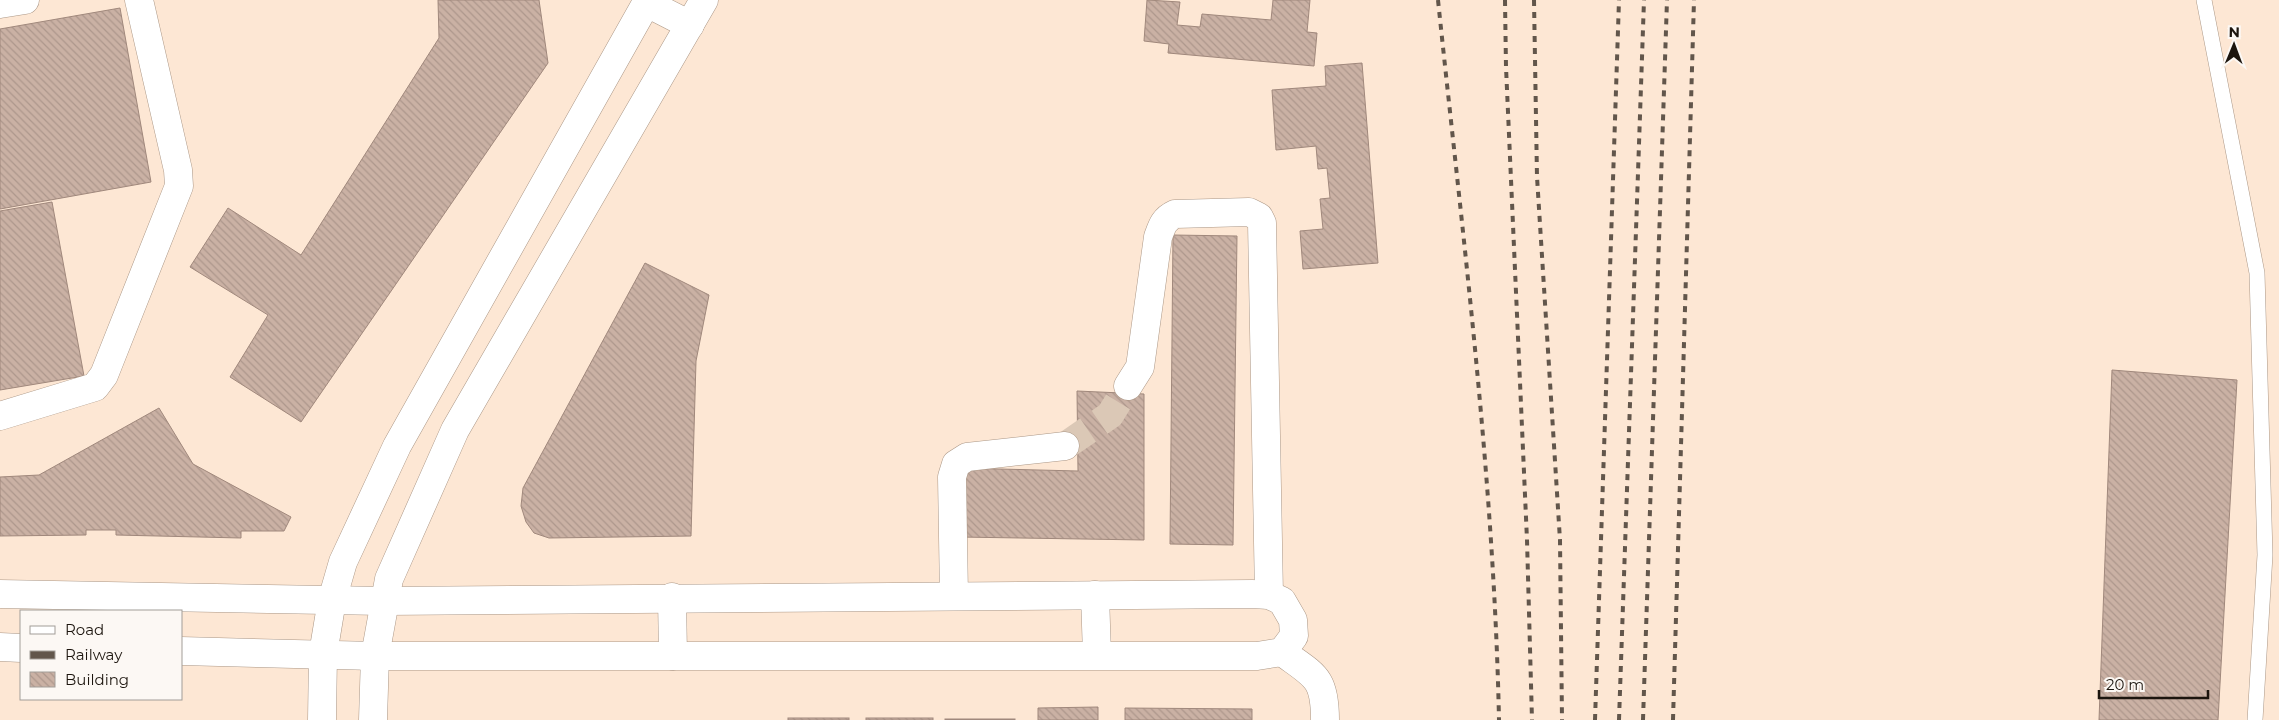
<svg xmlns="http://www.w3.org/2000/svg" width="2279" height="720" font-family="Montserrat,sans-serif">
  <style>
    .building { fill: url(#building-back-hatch); stroke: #a0887c }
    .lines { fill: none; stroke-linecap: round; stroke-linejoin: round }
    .minor-tunnel { stroke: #dbc8b6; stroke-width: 28; stroke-dasharray: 28 14; stroke-linecap: butt }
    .service-casing { stroke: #ab9786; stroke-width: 16 }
    .minor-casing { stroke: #ab9786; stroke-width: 29 }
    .tertiary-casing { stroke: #ab9786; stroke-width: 29 }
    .service { stroke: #fff; stroke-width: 15 }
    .minor { stroke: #fff; stroke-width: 28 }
    .tertiary { stroke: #fff; stroke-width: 28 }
    .rail { stroke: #62564b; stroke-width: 4; stroke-dasharray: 6 6; stroke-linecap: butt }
  </style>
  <defs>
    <pattern id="building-back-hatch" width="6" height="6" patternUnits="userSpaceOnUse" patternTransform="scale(1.25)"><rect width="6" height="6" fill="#cab1a4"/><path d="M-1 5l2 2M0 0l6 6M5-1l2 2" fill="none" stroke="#ad978c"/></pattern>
  </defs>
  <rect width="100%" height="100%" fill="#fde7d4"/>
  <!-- building -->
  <g class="building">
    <polygon points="438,0 539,0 548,63 301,422 230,377 268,315 190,267 228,208 301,255 439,38"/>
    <polygon points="1147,0 1180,2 1177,25 1200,27 1202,14 1271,20 1273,0 1310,0 1307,32 1317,33 1314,66 1168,53 1169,44 1144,41"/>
    <polygon points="120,8 151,182 0,209 0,29"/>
    <polygon points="1362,63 1378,263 1303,269 1300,231 1323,229 1320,199 1330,198 1327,168 1318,169 1316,146 1276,150 1272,90 1326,86 1325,66"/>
    <polygon points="52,202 84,376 0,390 0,211"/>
    <polygon points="1173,235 1237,236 1233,545 1170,544"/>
    <polygon points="645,263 709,295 696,361 691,536 549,538 534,533 526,522 521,506 523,488"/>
    <polygon points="2112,370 2237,380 2218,720 2099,720"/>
    <polygon points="1077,391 1144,394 1144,540 959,537 960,468 1078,471"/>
    <polygon points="159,408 193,464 291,517 284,531 241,531 241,538 116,535 116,530 86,530 86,535 0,536 0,477 39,475"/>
    <polygon points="1098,707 1098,720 1038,720 1038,708"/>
    <polygon points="1125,708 1252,709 1252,720 1125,720"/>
    <rect x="788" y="718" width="61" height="2"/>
    <rect x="866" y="718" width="67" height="2"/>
    <rect x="945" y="719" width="70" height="1"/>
  </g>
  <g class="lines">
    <!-- minor-tunnel -->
    <polyline class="minor-tunnel" points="1065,446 1110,415 1128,386"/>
    <defs>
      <polyline id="service" points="2204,0 2257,273 2265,555 2255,720"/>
      <g id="minor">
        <polyline points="0,4 25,0"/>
        <path d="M1128,386L1140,367L1158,237C1162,226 1164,219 1175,214L1249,212L1259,217L1262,223L1269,595"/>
        <polyline points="0,416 95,387 104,375 179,186 178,170 139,0"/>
        <polyline points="954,596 952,477 956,464 967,457 1065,446"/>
        <path d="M1282,652C1315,676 1325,677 1325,720"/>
      </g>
      <g id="tertiary">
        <polyline points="647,3 690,25"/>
        <polyline points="0,594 384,601 1252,594 1269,595 1282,601 1293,620 1294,636 1282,652 1257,656 375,656 181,651"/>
        <polyline points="1095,595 1097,655"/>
        <polyline points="672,597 673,656"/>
        <polyline points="0,647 21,648"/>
        <polyline points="322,720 323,654 332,600 343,562 397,446 648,0"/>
        <polyline points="373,720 375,656 389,579 455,430 704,0"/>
      </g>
    </defs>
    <!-- service casing -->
    <use href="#service" class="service-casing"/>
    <!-- minor casing -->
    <use href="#minor" class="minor-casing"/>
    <!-- tertiary casing -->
    <use href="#tertiary" class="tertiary-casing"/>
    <!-- service -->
    <use href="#service" class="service"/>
    <!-- minor -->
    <use href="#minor" class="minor"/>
    <!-- tertiary -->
    <use href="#tertiary" class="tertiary"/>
    <!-- rail -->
    <g class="rail">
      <path d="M1438,0C1463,239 1494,479 1499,720"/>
      <polyline points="1505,0 1506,67 1527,540 1532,720"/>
      <polyline points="1534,0 1537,177 1560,540 1562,720"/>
      <polyline points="1595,720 1619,0"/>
      <polyline points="1619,720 1644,0"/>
      <polyline points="1643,720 1667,0"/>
      <polyline points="1673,720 1694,0"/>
    </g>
  </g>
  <!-- legend -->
  <rect x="20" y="610" width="162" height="90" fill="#fcf8f4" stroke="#a29d98"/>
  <rect x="30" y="626" width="25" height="8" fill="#ffffff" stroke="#a29d98"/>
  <text x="65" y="635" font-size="15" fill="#1c150e">Road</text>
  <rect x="30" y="651" width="25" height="8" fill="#62564b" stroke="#a29d98"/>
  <text x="65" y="660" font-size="15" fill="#1c150e">Railway</text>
  <rect x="30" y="672" width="25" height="15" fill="url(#building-back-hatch)" stroke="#a29d98"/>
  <text x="65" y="685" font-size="15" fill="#1c150e">Building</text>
  <!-- north arrow -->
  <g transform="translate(2234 45) rotate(1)" stroke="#fcf8f4" stroke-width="4" paint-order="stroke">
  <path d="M0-4L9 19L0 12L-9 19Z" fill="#1c150e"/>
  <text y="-8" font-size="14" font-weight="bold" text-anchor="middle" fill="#1c150e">N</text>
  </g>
  <!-- scale -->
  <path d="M2099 690v8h109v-8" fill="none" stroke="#1c150e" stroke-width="2.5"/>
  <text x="2106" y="690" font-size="15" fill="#1c150e" stroke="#fcf8f4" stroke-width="4" paint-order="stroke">20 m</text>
</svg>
